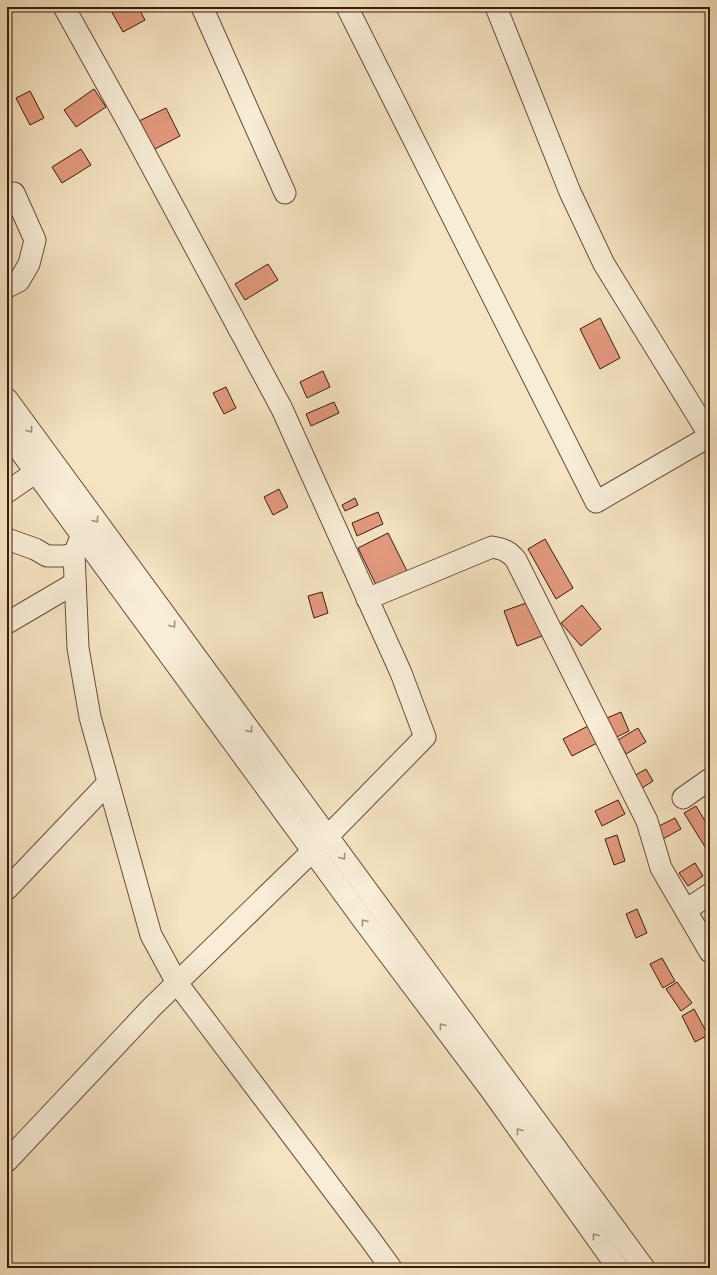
<svg xmlns="http://www.w3.org/2000/svg" width="717" height="1275" font-family="'IM FELL English',serif">
  <style>
    .building { fill: #e3997e; stroke: #381b0b }
    .lines { fill: none; stroke-linecap: round; stroke-linejoin: round }
    .minor-casing { stroke: #674d38; stroke-width: 23 }
    .minor { stroke: #f8edd7; stroke-width: 21 }
    .oneway { stroke: #a28e7b }
  </style>
  <rect width="100%" height="100%" fill="#f5e3c1"/>
  <filter id="stains"><feTurbulence type="fractalNoise" baseFrequency=".005" numOctaves="4"/><feColorMatrix values="0 0 0 0 .2 0 0 0 0 .09 0 0 0 0 .02 0 0 0 .5 -.17"/></filter>
  <radialGradient id="worn" r=".72"><stop offset=".6" stop-color="#630" stop-opacity="0"/><stop offset="1" stop-color="#630" stop-opacity=".3"/></radialGradient>
  <!-- building -->
  <g class="building">
    <polygon points="109,7 138,7 145,20 123,32"/>
    <polygon points="94,89 106,107 76,127 64,110"/>
    <polygon points="30,91 44,118 30,125 16,98"/>
    <polygon points="166,108 180,136 153,150 139,121"/>
    <polygon points="81,149 91,165 62,183 52,167"/>
    <polygon points="268,264 278,280 245,300 235,284"/>
    <polygon points="600,318 620,358 600,369 580,329"/>
    <polygon points="323,371 330,387 307,398 300,382"/>
    <polygon points="226,387 236,408 224,414 213,393"/>
    <polygon points="334,402 339,413 311,426 306,414"/>
    <polygon points="279,489 288,507 273,515 264,497"/>
    <polygon points="355,498 358,505 345,511 342,505"/>
    <polygon points="378,512 383,524 357,536 352,523"/>
    <polygon points="388,533 408,573 378,589 358,548"/>
    <polygon points="545,539 573,588 556,599 528,549"/>
    <polygon points="322,592 328,613 314,618 308,596"/>
    <polygon points="529,602 542,636 517,646 504,611"/>
    <polygon points="582,605 601,629 581,646 561,623"/>
    <polygon points="621,712 629,731 615,738 607,718"/>
    <polygon points="588,726 597,743 572,756 563,739"/>
    <polygon points="638,728 646,742 626,754 618,740"/>
    <polygon points="646,769 653,781 639,790 632,777"/>
    <polygon points="618,800 625,814 602,826 595,811"/>
    <polygon points="696,806 710,829 710,855 684,813"/>
    <polygon points="675,818 681,829 663,839 657,827"/>
    <polygon points="617,835 625,861 614,865 605,839"/>
    <polygon points="695,863 703,876 688,886 679,873"/>
    <polygon points="637,909 647,933 636,938 626,914"/>
    <polygon points="662,958 675,981 663,988 650,964"/>
    <polygon points="677,982 692,1003 681,1011 666,989"/>
    <polygon points="694,1009 708,1035 695,1042 682,1016"/>
  </g>
  <g class="lines">
    <defs>
      <g id="minor">
        <polyline points="202,7 285,193"/>
        <polyline points="347,7 596,502 710,436"/>
        <polyline points="496,7 570,192 604,264 710,436"/>
        <polyline points="7,287 19,281 29,264 35,240 14,193"/>
        <polyline points="7,399 644,1268"/>
        <polyline points="7,433 363,920 490,1089 618,1268"/>
        <polyline points="7,492 36,472"/>
        <polyline points="81,537 74,554 78,648 90,717 151,935 177,983 370,1239 391,1268"/>
        <polyline points="7,539 35,549 47,556 64,556 74,554"/>
        <path d="M367,599L492,547C503,549 509,551 516,560L647,821L661,868L710,952"/>
        <polyline points="7,623 75,583"/>
        <polyline points="683,798 710,779"/>
        <polyline points="7,889 108,783"/>
        <polyline points="686,910 710,894"/>
        <polyline points="7,1161 152,1007 328,836 425,737 401,673 282,409 129,124 64,7"/>
      </g>
    </defs>
    <!-- minor casing -->
    <use href="#minor" class="minor-casing"/>
    <!-- minor -->
    <use href="#minor" class="minor"/>
  </g>
  <!-- one-way arrows -->
  <defs><path id="oneway-chevron" d="M-2-3.5L2.5 0L-2 3.5" fill="none" stroke-width="1.6" stroke-linecap="round" stroke-linejoin="round"/></defs>
  <g class="oneway">
    <use href="#oneway-chevron" transform="translate(30 430) rotate(53)"/>
    <use href="#oneway-chevron" transform="translate(96 520) rotate(54)"/>
    <use href="#oneway-chevron" transform="translate(173 625) rotate(54)"/>
    <use href="#oneway-chevron" transform="translate(250 730) rotate(54)"/>
    <use href="#oneway-chevron" transform="translate(343 857) rotate(54)"/>
    <use href="#oneway-chevron" transform="translate(364 922) rotate(-127)"/>
    <use href="#oneway-chevron" transform="translate(442 1026) rotate(-127)"/>
    <use href="#oneway-chevron" transform="translate(519 1131) rotate(-126)"/>
    <use href="#oneway-chevron" transform="translate(595 1236) rotate(-126)"/>
  </g>
  <!-- margin -->
  <rect width="717" height="1275" fill="none" stroke="#f5e3c1" stroke-width="24"/>
  <rect x="8" y="8" width="701" height="1259" fill="none" stroke="#381b0b" stroke-width="2"/>
  <rect x="12" y="12" width="693" height="1251" fill="none" stroke="#381b0b"/>
  <rect width="100%" height="100%" filter="url(#stains)"/>
  <rect width="100%" height="100%" fill="url(#worn)"/>
</svg>
